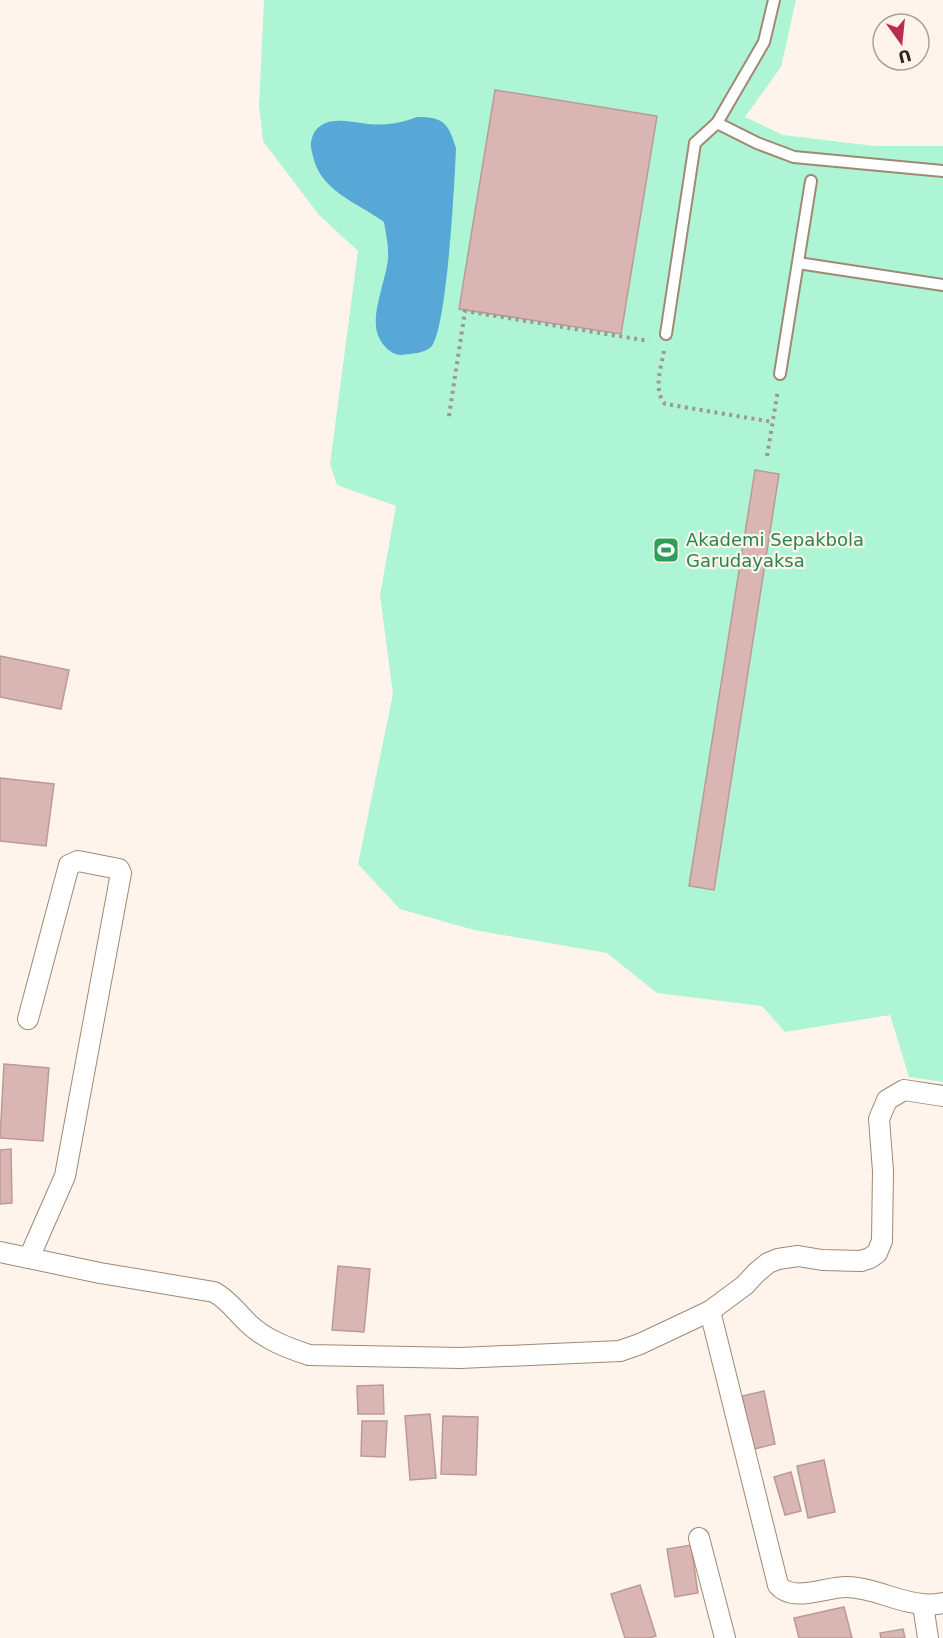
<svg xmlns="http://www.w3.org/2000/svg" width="943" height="1638" font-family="'DejaVu Sans',sans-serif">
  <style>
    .green { fill: #adf5d4 }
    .water { fill: #57a7d7 }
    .building { fill: #d9b6b3; stroke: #bb9997; stroke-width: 1.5 }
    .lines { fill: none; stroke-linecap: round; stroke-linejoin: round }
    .lane-casing { stroke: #a08974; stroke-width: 14 }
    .street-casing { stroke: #a08974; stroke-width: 22 }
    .path { stroke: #a0978e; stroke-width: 4; stroke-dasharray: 3 4.5; stroke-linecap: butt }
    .lane { stroke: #fff; stroke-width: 10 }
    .street { stroke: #fff; stroke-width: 20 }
    .labels { text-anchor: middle; stroke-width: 4.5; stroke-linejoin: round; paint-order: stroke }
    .leisure-label { font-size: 18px; fill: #27864d; stroke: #fef4eb; text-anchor: start }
  </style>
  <rect width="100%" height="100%" fill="#fef4eb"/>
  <!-- green -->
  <polygon class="green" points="264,0 796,0 781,67 745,117 783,135 875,146 943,146 943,1082 909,1077 890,1015 785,1032 762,1006 657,993 607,953 474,930 400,909 358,864 393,694 380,595 396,506 337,485 330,464 358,251 319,215 263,141 259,105"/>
  <!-- water -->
  <path class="water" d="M417,117C444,117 448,123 456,148C455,177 447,331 431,347C425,353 410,354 401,355C391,355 381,344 378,335C370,316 386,280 388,259C389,247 386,234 384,222C358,203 320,191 313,156C311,149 310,144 312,138C315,127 325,121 336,121C347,120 357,123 368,124C386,126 401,123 417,117Z"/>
  <!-- building -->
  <g class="building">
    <polygon points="495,90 657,116 621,334 459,309"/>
    <polygon points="755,470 779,474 714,890 689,886"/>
    <polygon points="0,656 69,670 61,709 0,697"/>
    <polygon points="0,778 54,784 46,846 0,841"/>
    <polygon points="4,1064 49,1068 43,1141 0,1138"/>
    <polygon points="11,1149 12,1203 0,1204 0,1150"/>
    <polygon points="338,1266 370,1269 364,1332 332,1330"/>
    <polygon points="383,1385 384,1414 358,1414 357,1386"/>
    <polygon points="764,1391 775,1444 754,1449 742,1396"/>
    <polygon points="430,1414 436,1478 410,1480 405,1416"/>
    <polygon points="443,1416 478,1417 476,1475 441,1474"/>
    <polygon points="362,1421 387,1421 385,1457 361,1456"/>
    <polygon points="824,1460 835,1512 808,1518 797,1466"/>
    <polygon points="791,1472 801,1511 785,1515 774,1477"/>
    <polygon points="691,1545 698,1593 675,1597 667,1549"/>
    <polygon points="640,1585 656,1636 649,1638 625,1638 611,1594"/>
    <polygon points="844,1607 852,1638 799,1638 794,1618"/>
    <polygon points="903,1629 905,1638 881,1638 880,1633"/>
  </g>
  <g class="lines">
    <defs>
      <g id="lane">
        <polyline points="717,123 764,42 774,0"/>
        <polyline points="798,263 943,285"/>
        <polyline points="666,334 695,143 717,123 757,143 794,157 943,171"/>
        <polyline points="780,374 811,181"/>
      </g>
      <g id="street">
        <polyline points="28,1019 69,865 78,861 119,869 121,873 65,1176 29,1258"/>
        <path d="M0,1252L100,1273L214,1292C229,1300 237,1313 249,1324C266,1340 288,1348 309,1355L460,1358L620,1351L640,1344L710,1311L778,1585C793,1603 825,1587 846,1587C873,1587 898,1603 924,1604C930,1605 937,1604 943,1603"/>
        <polyline points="710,1311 745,1285 756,1273 768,1263 778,1259 798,1256 822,1260 861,1261 870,1258 877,1253 882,1241 883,1171 879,1119 887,1100 904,1090 943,1096"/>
        <polyline points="699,1538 725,1638"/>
        <polyline points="923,1605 928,1638"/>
      </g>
    </defs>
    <!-- lane casing -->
    <use href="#lane" class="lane-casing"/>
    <!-- street casing -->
    <use href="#street" class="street-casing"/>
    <!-- path -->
    <g class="path">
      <path d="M664,351C661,368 653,390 665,404L773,422"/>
      <polyline points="449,416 465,311 649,341"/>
      <polyline points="767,456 778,390"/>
    </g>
    <!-- lane -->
    <use href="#lane" class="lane"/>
    <!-- street -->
    <use href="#street" class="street"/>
  </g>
  <!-- icons -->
  <defs>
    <symbol id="stadium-square" viewBox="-11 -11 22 22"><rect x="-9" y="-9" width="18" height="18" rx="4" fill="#2e9e5b" stroke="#fef4eb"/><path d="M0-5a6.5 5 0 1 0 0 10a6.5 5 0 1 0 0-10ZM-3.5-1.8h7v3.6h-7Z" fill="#fff"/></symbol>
  </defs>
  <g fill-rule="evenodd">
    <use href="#stadium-square" x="651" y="535" width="30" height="30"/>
  </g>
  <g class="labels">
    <!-- leisure labels -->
    <g class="leisure-label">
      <text x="686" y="546">Akademi Sepakbola<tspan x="686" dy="21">Garudayaksa</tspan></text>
    </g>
  </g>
  <!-- north arrow -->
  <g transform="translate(901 42) rotate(165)"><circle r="28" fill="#fef4eb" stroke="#aba198" stroke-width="1.5"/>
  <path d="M0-4.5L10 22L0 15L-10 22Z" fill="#bd2c4a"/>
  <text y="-9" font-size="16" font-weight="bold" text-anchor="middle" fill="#2e251c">U</text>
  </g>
</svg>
